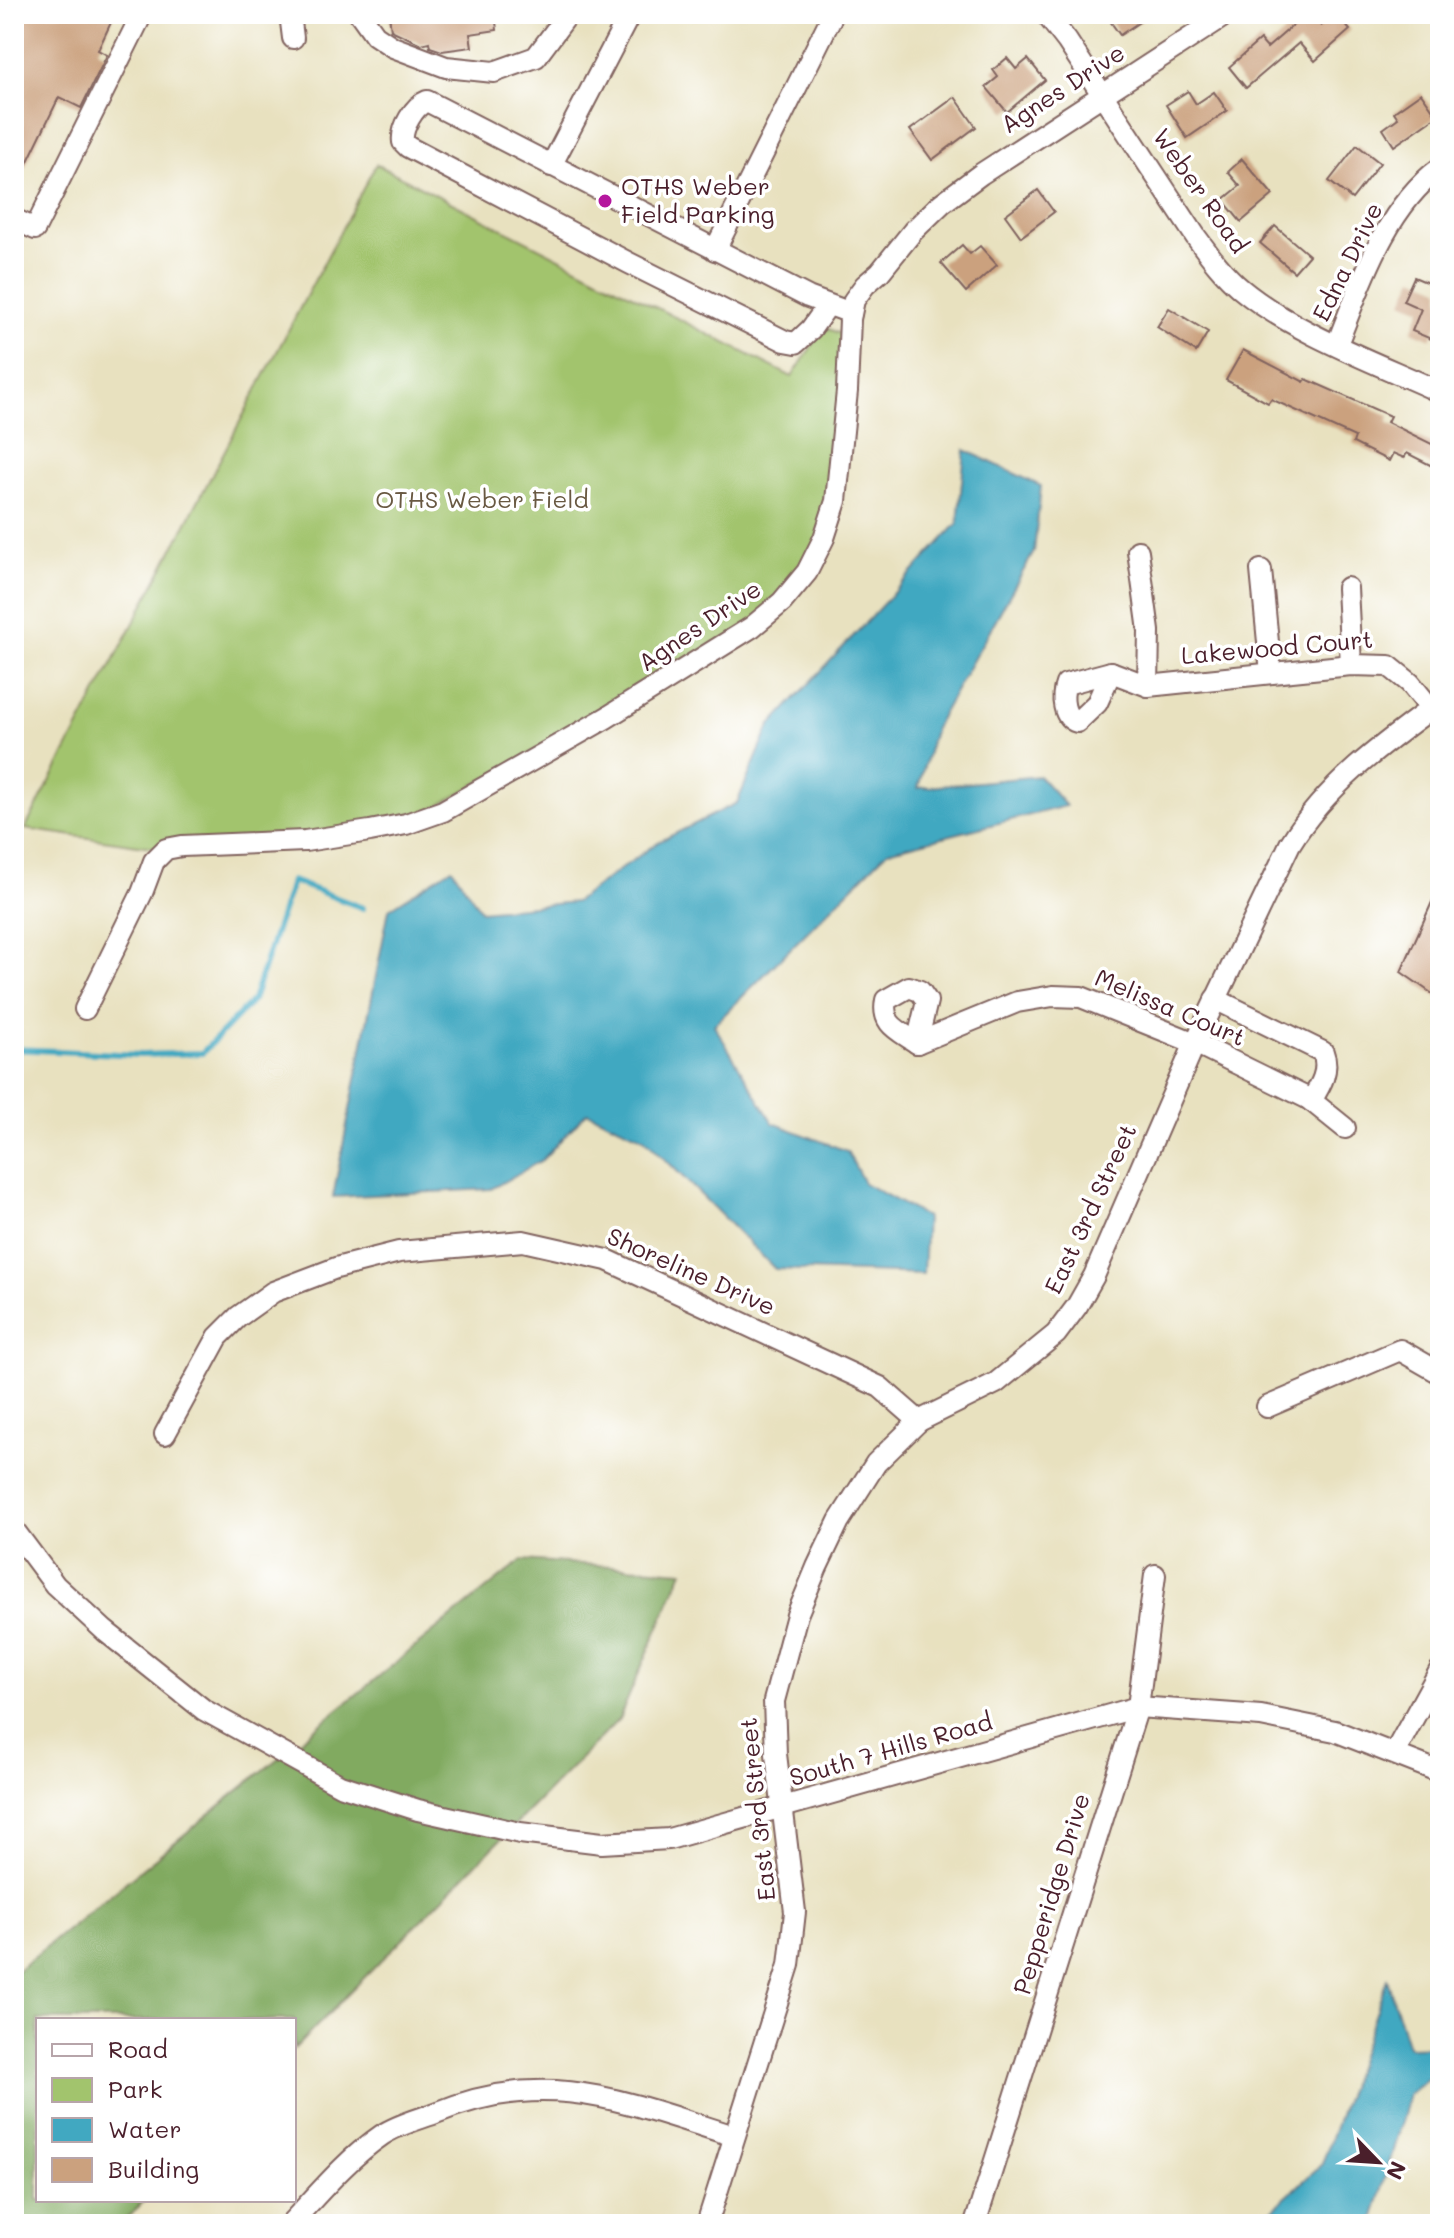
<svg xmlns="http://www.w3.org/2000/svg" width="1454" height="2238" font-family="Mali,sans-serif">
  <style>
    .green { fill: #a2c46d; stroke: #76724c; stroke-width: 2 }
    .forest { fill: #81aa60; stroke: #666446; stroke-width: 2 }
    .water { fill: #41a8c1; stroke: #466476; stroke-width: 2 }
    .lines { fill: none; stroke-linecap: round; stroke-linejoin: round }
    .stream { stroke: #41a8c1; stroke-width: 6 }
    .building { fill: #cba17e }
    .minor-casing { stroke: #81635f; stroke-width: 24 }
    .minor { stroke: #fff; stroke-width: 20 }
    .poi-dot { fill: #b5179e; stroke: #fff; stroke-width: 3 }
    .labels { text-anchor: middle; stroke-width: 7; stroke-linejoin: round; paint-order: stroke }
    .street-label { font-size: 24px; fill: #4a1f2b; stroke: #fff }
    .poi-label { font-size: 24px; fill: #4a1f2b; stroke: #fff; text-anchor: start }
    .park-label { font-size: 24px; fill: #695942; stroke: #fff }
  </style>
  <rect width="100%" height="100%" fill="#fff"/>
  <filter id="ink" filterUnits="userSpaceOnUse"><feTurbulence type="fractalNoise" baseFrequency=".0125" numOctaves="2"/><feDisplacementMap in="SourceGraphic" scale="16" xChannelSelector="R" yChannelSelector="G"/><feConvolveMatrix kernelMatrix="1 2 1 2 8 2 1 2 1" color-interpolation-filters="sRGB"/></filter>
  <filter id="wash" filterUnits="userSpaceOnUse"><feTurbulence type="fractalNoise" baseFrequency=".006" numOctaves="4" result="noise"/><feDisplacementMap in="SourceGraphic" scale="32" xChannelSelector="R" yChannelSelector="G"/><feGaussianBlur stdDeviation="1.8" result="paint"/><feColorMatrix in="noise" values="0 0 0 0 0 0 0 0 0 0 0 0 0 0 0 0 0 1.4 0 .05"/><feComposite in="paint" operator="in"/></filter>
  <g filter="url(#wash)">
    <rect width="100%" height="100%" fill="#e8e1bf"/>
    <!-- green -->
    <polygon class="green" points="376,164 792,377 824,327 848,337 824,538 752,627 406,824 166,849 25,829"/>
    <!-- forest -->
    <polygon class="forest" points="522,1560 683,1571 619,1719 294,2049 294,2020 38,2020 38,2200 145,2200 121,2224 14,2224 14,1973"/>
    <!-- water -->
    <g class="water">
      <polygon points="965,450 1041,486 1034,552 935,727 918,788 1039,776 1066,806 888,851 714,1025 773,1123 847,1151 864,1183 926,1217 923,1274 775,1269 644,1138 587,1112 542,1160 491,1189 333,1197 389,909 452,868 481,911 575,902 658,842 737,803 770,726 958,523"/>
      <polygon points="1387,1979 1408,2047 1440,2046 1440,2068 1409,2094 1372,2224 1257,2224 1322,2164"/>
    </g>
    <g class="lines">
      <!-- stream -->
      <polyline class="stream" points="14,1049 141,1055 202,1053 253,1000 292,881 363,908"/>
    </g>
    <g id="blocks">
      <!-- building -->
      <g class="building">
        <polygon points="14,14 115,14 98,50 107,55 81,108 59,97 14,190"/>
        <polygon points="389,14 495,14 497,30 470,34 472,47 442,51 430,47 429,42 421,44 391,30"/>
        <polygon points="1105,14 1151,14 1120,35"/>
        <polygon points="1306,14 1310,14 1321,26 1336,14 1350,30 1315,61 1299,43 1246,88 1229,67 1260,40 1267,48"/>
        <polygon points="1007,58 1016,69 1028,59 1045,80 1007,112 986,87 998,77 993,70"/>
        <polygon points="1188,91 1196,104 1214,92 1227,111 1187,138 1166,105"/>
        <polygon points="1421,93 1437,116 1394,146 1383,129 1398,118 1394,112"/>
        <polygon points="955,97 976,127 932,160 910,130"/>
        <polygon points="1357,145 1380,163 1352,199 1329,181"/>
        <polygon points="1242,159 1273,195 1241,222 1223,200 1240,186 1228,172"/>
        <polygon points="1038,190 1054,212 1021,237 1005,215"/>
        <polygon points="1275,226 1309,255 1294,272 1260,243"/>
        <polygon points="962,245 970,254 980,246 997,265 966,292 941,263"/>
        <polygon points="1414,277 1440,288 1440,318 1431,339 1412,331 1421,309 1403,301"/>
        <polygon points="1169,308 1208,332 1196,352 1157,327"/>
        <polygon points="1243,350 1304,382 1306,379 1390,416 1387,422 1440,448 1440,470 1407,453 1404,458 1393,453 1389,461 1353,443 1355,437 1271,399 1268,403 1226,380"/>
        <polygon points="1440,884 1440,999 1401,972"/>
      </g>
    </g>
  </g>
  <g filter="url(#ink)">
    <use href="#blocks" fill-opacity="0" stroke="#81635f" stroke-width="2"/>
    <g class="lines">
      <defs>
        <g id="minor">
          <polyline points="290,14 293,38"/>
          <polyline points="360,14 375,35 393,47 446,67 494,72 536,57 568,14"/>
          <path d="M1046,14L1067,41L1196,237C1210,256 1223,274 1241,289C1294,333 1377,363 1440,392"/>
          <polyline points="551,166 630,14"/>
          <polyline points="14,219 35,229 142,14"/>
          <polyline points="715,250 833,14"/>
          <path d="M828,305L811,329L796,343L785,341L629,263L408,147L403,142C401,128 414,106 427,101L808,297L851,313"/>
          <path d="M1337,344C1361,284 1385,208 1440,168"/>
          <polyline points="1138,551 1149,631 1148,686"/>
          <polyline points="1261,570 1271,673"/>
          <polyline points="1347,588 1351,665"/>
          <polyline points="1111,672 1148,686 1351,665 1389,666 1410,683 1431,709"/>
          <path d="M1111,672L1097,703L1077,722C1063,718 1061,697 1066,684Z"/>
          <path d="M909,987L920,991L927,1001L917,1043C898,1030 881,1025 886,1000Z"/>
          <path d="M1215,999L1323,1052C1330,1070 1321,1085 1311,1101"/>
          <polyline points="85,1009 142,893 154,861 166,849 182,846 305,841 370,831 406,824 443,811 606,718 752,627 782,602 807,572 824,538 836,501 847,391 850,319 854,300 865,285 880,272 913,231 942,203 981,174 1227,14"/>
          <polyline points="917,1043 1017,1002 1053,996 1081,997 1195,1043 1309,1099 1345,1128"/>
          <polyline points="1267,1407 1400,1350 1440,1373"/>
          <polyline points="165,1434 218,1337 238,1317 273,1292 336,1268 399,1252 523,1241 607,1260 880,1387 919,1421"/>
          <polyline points="14,1530 55,1585 105,1631 204,1710 340,1785 418,1810 520,1833 602,1843 669,1839 1138,1707 1261,1716 1335,1731 1440,1772"/>
          <polyline points="1395,1752 1440,1670"/>
          <path d="M290,2224C319,2193 347,2159 382,2135C397,2125 416,2120 433,2114C546,2066 625,2102 734,2136"/>
          <path d="M707,2224L789,1965L795,1912L776,1754L774,1701L797,1615L817,1567L839,1521L876,1463L919,1421L996,1383L1056,1334L1077,1306L1094,1276L1195,1043L1290,844C1326,785 1384,743 1440,702"/>
          <polyline points="975,2224 1138,1707 1155,1575"/>
        </g>
      </defs>
      <!-- minor casing -->
      <use href="#minor" class="minor-casing"/>
      <!-- minor -->
      <use href="#minor" class="minor"/>
    </g>
  </g>
  <!-- markers -->
  <circle class="poi-dot" cx="605" cy="201" r="8"/>
  <g class="labels">
    <!-- street labels -->
    <g class="street-label">
      <text transform="translate(1063 89) rotate(-33)" y="8">Agnes Drive</text>
      <text transform="translate(1200 191) rotate(55)" y="8">Weber Road</text>
      <text transform="translate(1348 262) rotate(-64)" y="8">Edna Drive</text>
      <text transform="translate(700 626) rotate(-34)" y="8">Agnes Drive</text>
      <text transform="translate(1277 648) rotate(-5)" y="8">Lakewood Court</text>
      <text transform="translate(1170 1008) rotate(23)" y="8">Melissa Court</text>
      <text transform="translate(1091 1209) rotate(-65)" y="8">East 3rd Street</text>
      <text transform="translate(691 1272) rotate(24)" y="8">Shoreline Drive</text>
      <text transform="translate(891 1750) rotate(-16)" y="8">South 7 Hills Road</text>
      <text transform="translate(758 1809) rotate(-96)" y="8">East 3rd Street</text>
      <text transform="translate(1052 1894) rotate(-73)" y="8">Pepperidge Drive</text>
    </g>
    <!-- poi labels -->
    <g class="poi-label">
      <text x="621" y="195">OTHS Weber<tspan x="621" dy="28">Field Parking</tspan></text>
    </g>
    <!-- park labels -->
    <g class="park-label">
      <text x="482" y="508">OTHS Weber Field</text>
    </g>
  </g>
  <!-- margin -->
  <rect width="1454" height="2238" fill="none" stroke="#fff" stroke-width="48"/>
  <!-- legend -->
  <rect x="36" y="2018" width="260" height="184" fill="#ffffff" stroke="#b7a5aa" stroke-width="2"/>
  <rect x="52" y="2044" width="40" height="12" fill="#ffffff" stroke="#b7a5aa" stroke-width="2"/>
  <text x="108" y="2058" font-size="24" fill="#4a1f2b">Road</text>
  <rect x="52" y="2078" width="40" height="24" fill="#a2c46d" stroke="#b7a5aa" stroke-width="2"/>
  <text x="108" y="2098" font-size="24" fill="#4a1f2b">Park</text>
  <rect x="52" y="2118" width="40" height="24" fill="#41a8c1" stroke="#b7a5aa" stroke-width="2"/>
  <text x="108" y="2138" font-size="24" fill="#4a1f2b">Water</text>
  <rect x="52" y="2158" width="40" height="24" fill="#cba17e" stroke="#b7a5aa" stroke-width="2"/>
  <text x="108" y="2178" font-size="24" fill="#4a1f2b">Building</text>
  <!-- north arrow -->
  <g transform="translate(1378 2162) rotate(115)" stroke="#ffffff" stroke-width="6" paint-order="stroke">
  <path d="M0-6L14 30L0 20L-14 30Z" fill="#4a1f2b"/>
  <text y="-12" font-size="22" font-weight="bold" text-anchor="middle" fill="#4a1f2b">N</text>
  </g>
</svg>
